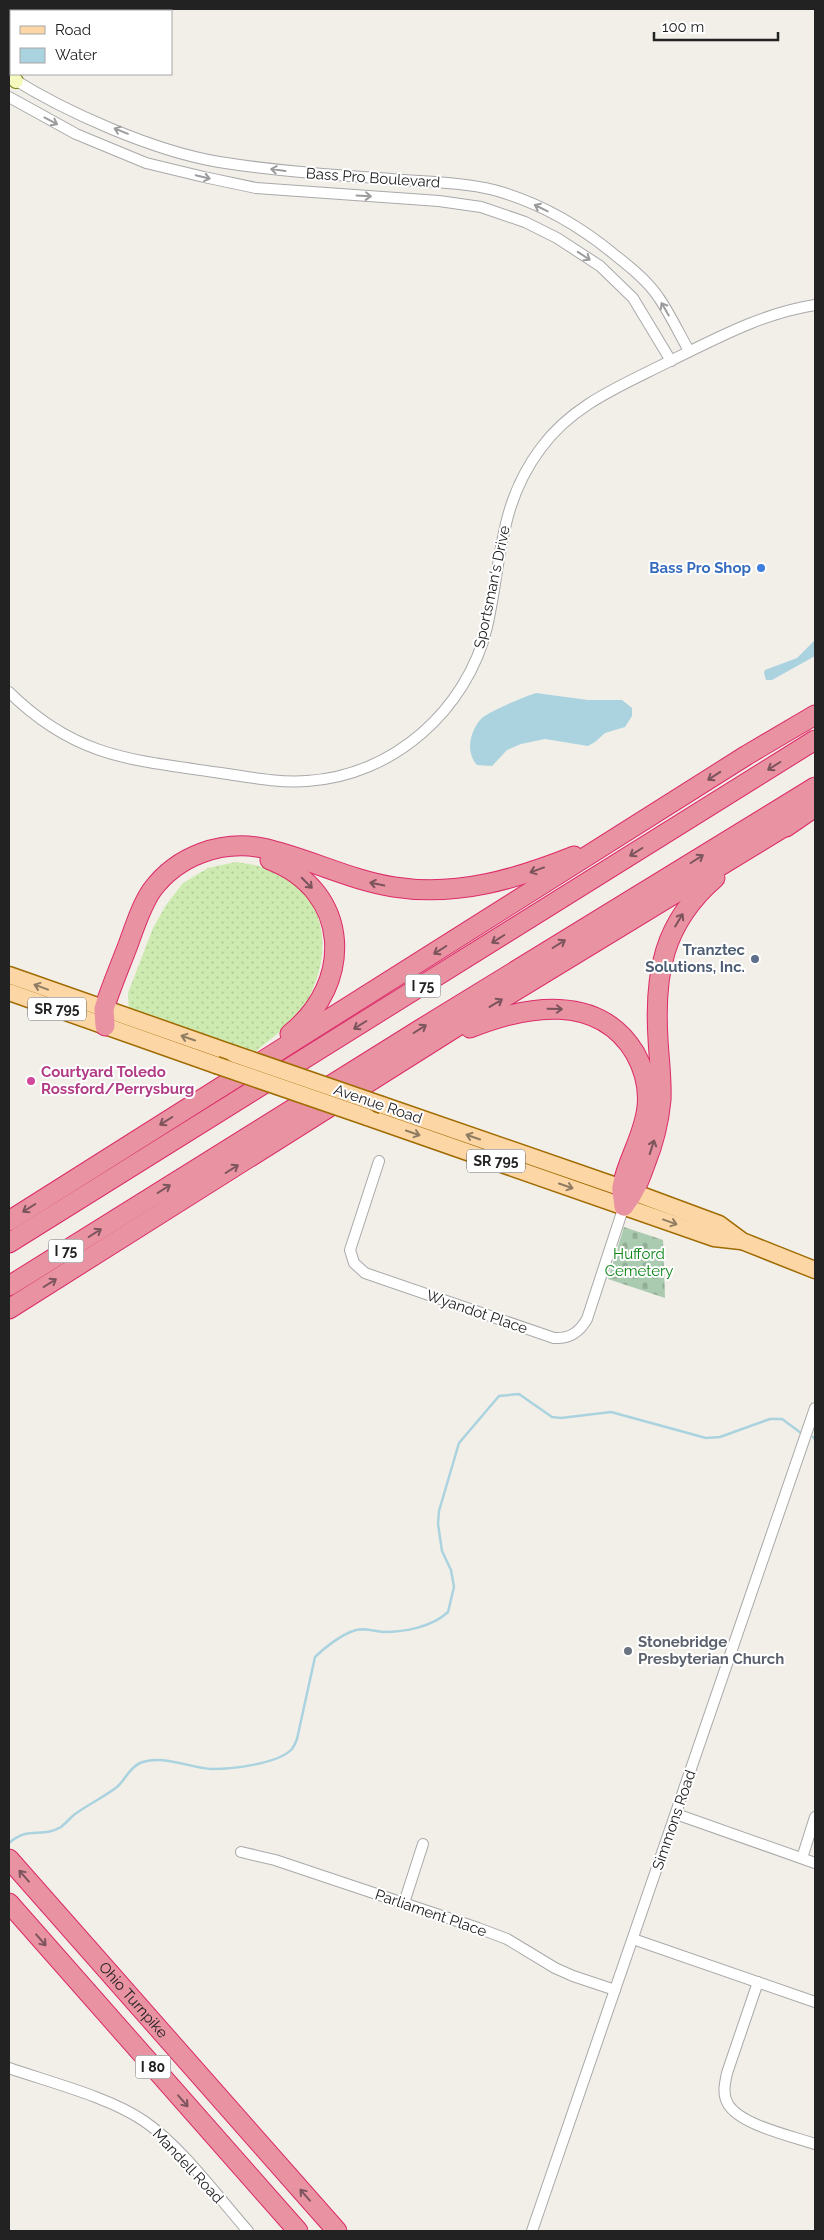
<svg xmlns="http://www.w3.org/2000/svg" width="824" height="2240" font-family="Raleway,sans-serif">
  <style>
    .grass { fill: url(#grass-dots) }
    .cemetery { fill: url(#cemetery-stones) }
    .water { fill: #aad3df }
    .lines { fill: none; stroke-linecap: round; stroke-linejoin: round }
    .stream { stroke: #aad3df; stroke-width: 2.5 }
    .street-casing { stroke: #a9a9a9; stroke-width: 12 }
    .secondary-casing { stroke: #707d05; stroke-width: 16 }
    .primary-casing { stroke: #a06b00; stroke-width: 19 }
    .highway-casing { stroke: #dc2a67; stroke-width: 21 }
    .street { stroke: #fff; stroke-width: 10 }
    .secondary { stroke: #f7fabf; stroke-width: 14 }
    .primary { stroke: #fcd6a4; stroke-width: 16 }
    .highway { stroke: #e892a2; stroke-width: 19 }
    .primary-bridge-casing { stroke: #a06b00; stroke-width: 19; stroke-linecap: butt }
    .primary-bridge { stroke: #fcd6a4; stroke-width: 16 }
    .oneway { stroke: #9c9c9c }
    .oneway2 { stroke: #7b545c }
    .oneway3 { stroke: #8f7c63 }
    .shop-dot { fill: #3f7fe0; stroke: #fff; stroke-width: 2 }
    .service-dot { fill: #5c6f8a; stroke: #fff; stroke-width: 2 }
    .hotel-dot { fill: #d1479c; stroke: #fff; stroke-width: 2 }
    .worship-dot { fill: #6b7280; stroke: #fff; stroke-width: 2 }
    .labels { text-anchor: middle; stroke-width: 4; stroke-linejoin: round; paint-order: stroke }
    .shield { fill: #fff; stroke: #646464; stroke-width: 1 }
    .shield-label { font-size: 14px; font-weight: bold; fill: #222 }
    .street-label { font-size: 15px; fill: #222; stroke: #fff }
    .shop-label { font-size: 15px; font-weight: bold; fill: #366cbe; stroke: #fff; text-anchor: end }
    .service-label { font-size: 15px; font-weight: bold; fill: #4e5e75; stroke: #fff; text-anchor: end }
    .hotel-label { font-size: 15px; font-weight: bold; fill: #b23c85; stroke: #fff; text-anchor: start }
    .park-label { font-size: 15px; fill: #0c8416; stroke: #fff }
    .worship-label { font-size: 15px; font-weight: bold; fill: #5b616d; stroke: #fff; text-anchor: start }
  </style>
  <defs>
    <pattern id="grass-dots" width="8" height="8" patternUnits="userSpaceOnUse" patternTransform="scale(1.25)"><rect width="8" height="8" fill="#cdebb0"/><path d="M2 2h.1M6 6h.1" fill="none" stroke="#b0c997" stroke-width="1.8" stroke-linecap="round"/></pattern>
    <pattern id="cemetery-stones" width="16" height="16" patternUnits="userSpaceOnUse" patternTransform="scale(1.25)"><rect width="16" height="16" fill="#aacbaf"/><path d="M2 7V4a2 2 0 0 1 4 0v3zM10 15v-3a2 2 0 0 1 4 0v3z" fill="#92ae96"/></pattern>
  </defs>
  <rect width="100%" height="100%" fill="#f2efe9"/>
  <!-- grass -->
  <path class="grass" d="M236,862C255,865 274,867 290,879C327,907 330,953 311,993C309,998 306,1005 303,1010C290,1025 269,1040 254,1053L129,1013L128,993L153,928L166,905L183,883L208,868Z"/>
  <!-- cemetery -->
  <polygon class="cemetery" points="624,1227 663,1240 665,1298 608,1279"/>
  <!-- water -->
  <g class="water">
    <polygon points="815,640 815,656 772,680 766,680 764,673 765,670 797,658"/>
    <path d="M536,693L588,700H622L632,708V716L625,727L605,733L595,742L588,746L545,739L521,744L507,750L492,766L477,765C465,752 470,730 482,718C490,711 526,696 536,693Z"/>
  </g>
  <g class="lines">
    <!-- stream -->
    <g class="stream">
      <polyline points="813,1437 815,1439"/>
      <path d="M9,1843C29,1825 41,1839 61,1827C66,1823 70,1818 75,1814C89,1804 104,1797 117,1787C126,1779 129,1768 140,1763C163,1754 189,1768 212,1769C232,1769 278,1764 292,1749C294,1746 296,1742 297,1739L315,1657C324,1648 341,1635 353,1631C363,1627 373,1631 383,1632C405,1632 432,1627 448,1612L454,1587L451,1570L442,1551L438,1524L439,1511L459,1443L499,1396L519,1394L552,1417L561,1418L611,1412L706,1438L720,1437L770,1419H782L801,1433"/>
    </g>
    <defs>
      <g id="street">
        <path d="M10,77C67,113 154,151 219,162C276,171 334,175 391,179C426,182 461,182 494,190C538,202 580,226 615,255C630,267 648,281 659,298C670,314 679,333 689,351"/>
        <polyline points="9,97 76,134 146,163 204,177 256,188 439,201 481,207 525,222 557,238 600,266 633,298 671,361"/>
        <path d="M9,692C76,758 132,760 221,773C249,777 277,783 307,781C393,776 467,710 487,627C502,561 498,505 541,448C573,404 623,385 670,361C717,338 763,313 815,305"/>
        <path d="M379,1161L350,1250L354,1263L365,1273L554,1338C569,1339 579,1333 587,1319L624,1206"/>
        <polyline points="676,1814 815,1863"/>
        <polyline points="241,1852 275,1860 478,1928 507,1939 555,1968 573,1976 615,1990"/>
        <polyline points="802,1858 815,1817"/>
        <polyline points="404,1903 423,1844"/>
        <polyline points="633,1939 815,2002"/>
        <path d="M758,1982L727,2073C725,2083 722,2094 728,2104C740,2125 792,2136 815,2144"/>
        <path d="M9,2068C49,2082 109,2097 144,2121C182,2147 217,2196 248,2231"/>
        <polyline points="532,2231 815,1408"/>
      </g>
      <polyline id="secondary" points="9,73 16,81"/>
      <g id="primary">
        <polyline points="9,975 234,1054"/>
        <polyline points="9,992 216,1065"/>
        <polyline points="382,1105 622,1188 719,1224 742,1241 815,1270"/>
        <polyline points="367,1117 714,1238 741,1241"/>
      </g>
      <g id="highway">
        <polyline points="786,827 815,807"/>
        <path d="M270,860C351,891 354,983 290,1034"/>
        <path d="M105,1026L104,1009C111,987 120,966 128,945C135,926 141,906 152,890C178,855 222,840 263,848C308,858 349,880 394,887C457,897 516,879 574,856"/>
        <path d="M470,1028C525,1006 598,992 635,1053C644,1069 649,1088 647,1107C644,1136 627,1160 622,1187C621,1193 624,1200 624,1206"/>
        <path d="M624,1206C635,1192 640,1179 646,1162C654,1142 659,1121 661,1100C662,1080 659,1059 658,1039C654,974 663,923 715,878"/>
        <polyline points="9,1221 747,755 815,715"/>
        <polyline points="9,1243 815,740"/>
        <polyline points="9,1286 424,1027 815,787"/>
        <polyline points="9,1309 464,1022 797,819"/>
        <path id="s1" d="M9,1859L337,2231"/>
        <polyline points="9,1903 298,2231"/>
      </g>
    </defs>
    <!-- street casing -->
    <use href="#street" class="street-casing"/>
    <!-- secondary casing -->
    <use href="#secondary" class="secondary-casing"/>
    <!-- primary casing -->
    <use href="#primary" class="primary-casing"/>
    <!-- highway casing -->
    <use href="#highway" class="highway-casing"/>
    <!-- street -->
    <use href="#street" class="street"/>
    <!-- secondary -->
    <use href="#secondary" class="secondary"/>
    <!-- primary -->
    <use href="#primary" class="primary"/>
    <!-- highway -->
    <use href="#highway" class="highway"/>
    <defs>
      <g id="primary-bridge">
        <polyline points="234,1054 382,1105"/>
        <polyline points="216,1065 367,1117"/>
      </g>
    </defs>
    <!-- primary-bridge casing -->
    <use href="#primary-bridge" class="primary-bridge-casing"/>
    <!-- primary-bridge -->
    <use href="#primary-bridge" class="primary-bridge"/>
  </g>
  <!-- one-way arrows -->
  <defs><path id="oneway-shaft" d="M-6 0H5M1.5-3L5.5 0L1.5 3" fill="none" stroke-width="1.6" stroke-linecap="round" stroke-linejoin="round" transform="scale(1.25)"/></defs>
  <g class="oneway">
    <use href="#oneway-shaft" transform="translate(51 121) rotate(28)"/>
    <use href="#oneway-shaft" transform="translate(121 131) rotate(-158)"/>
    <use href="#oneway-shaft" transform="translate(278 170) rotate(-172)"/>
    <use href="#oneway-shaft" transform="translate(203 177) rotate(13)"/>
    <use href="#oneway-shaft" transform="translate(364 196) rotate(3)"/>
    <use href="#oneway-shaft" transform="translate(541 208) rotate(-154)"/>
    <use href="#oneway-shaft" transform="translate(584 256) rotate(34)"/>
    <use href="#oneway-shaft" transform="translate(665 309) rotate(-120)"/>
  </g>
  <g class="oneway2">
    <use href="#oneway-shaft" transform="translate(774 766) rotate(148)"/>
    <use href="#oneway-shaft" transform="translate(714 776) rotate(147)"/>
    <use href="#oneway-shaft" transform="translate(636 852) rotate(148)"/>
    <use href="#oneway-shaft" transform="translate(697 859) rotate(-32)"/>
    <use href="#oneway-shaft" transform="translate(537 870) rotate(160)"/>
    <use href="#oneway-shaft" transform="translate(307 883) rotate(45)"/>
    <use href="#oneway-shaft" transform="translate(377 884) rotate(-168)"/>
    <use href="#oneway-shaft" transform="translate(679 920) rotate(-59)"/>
    <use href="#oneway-shaft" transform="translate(498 939) rotate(148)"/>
    <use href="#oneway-shaft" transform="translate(559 944) rotate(-32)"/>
    <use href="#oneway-shaft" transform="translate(440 950) rotate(148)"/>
    <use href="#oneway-shaft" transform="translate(496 1003) rotate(-31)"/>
    <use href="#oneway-shaft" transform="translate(555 1009) rotate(1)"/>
    <use href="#oneway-shaft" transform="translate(360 1025) rotate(148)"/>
    <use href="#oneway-shaft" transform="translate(420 1029) rotate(-32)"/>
    <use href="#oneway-shaft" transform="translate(166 1121) rotate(148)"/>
    <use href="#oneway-shaft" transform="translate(652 1147) rotate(-72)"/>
    <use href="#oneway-shaft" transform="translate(232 1169) rotate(-32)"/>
    <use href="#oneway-shaft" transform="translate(164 1189) rotate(-32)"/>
    <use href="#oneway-shaft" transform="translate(29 1208) rotate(148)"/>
    <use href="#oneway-shaft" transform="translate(95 1233) rotate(-32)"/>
    <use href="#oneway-shaft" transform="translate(50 1283) rotate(-32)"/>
    <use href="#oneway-shaft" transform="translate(24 1876) rotate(-131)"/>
    <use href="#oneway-shaft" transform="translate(41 1940) rotate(49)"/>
    <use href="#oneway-shaft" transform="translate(183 2101) rotate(49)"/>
    <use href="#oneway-shaft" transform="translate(305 2195) rotate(-131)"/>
  </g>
  <g class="oneway3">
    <use href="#oneway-shaft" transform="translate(41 987) rotate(-160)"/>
    <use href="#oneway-shaft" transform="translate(188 1038) rotate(-161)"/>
    <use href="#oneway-shaft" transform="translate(413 1133) rotate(19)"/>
    <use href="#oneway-shaft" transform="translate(473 1137) rotate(-161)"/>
    <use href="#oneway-shaft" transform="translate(566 1186) rotate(19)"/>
    <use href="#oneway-shaft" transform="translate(670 1222) rotate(20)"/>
  </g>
  <!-- markers -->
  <circle class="shop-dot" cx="761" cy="568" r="5"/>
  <circle class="service-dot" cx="755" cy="959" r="5"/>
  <circle class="hotel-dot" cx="31" cy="1081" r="5"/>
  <circle class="worship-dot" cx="628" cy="1651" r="5"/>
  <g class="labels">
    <!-- shield labels -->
    <g class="shield">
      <rect x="405.5" y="974.5" width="35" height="23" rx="4"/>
      <rect x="28" y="997.5" width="58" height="23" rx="4"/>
      <rect x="467" y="1149.5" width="58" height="23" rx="4"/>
      <rect x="48.5" y="1239.5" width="35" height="23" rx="4"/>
      <rect x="135.5" y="2055.5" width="35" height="23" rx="4"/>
    </g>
    <g class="shield-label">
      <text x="423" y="991">I 75</text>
      <text x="57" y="1014">SR 795</text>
      <text x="496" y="1166">SR 795</text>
      <text x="66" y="1256">I 75</text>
      <text x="153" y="2072">I 80</text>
    </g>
    <!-- street labels -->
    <g class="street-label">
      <text transform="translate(373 178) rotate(4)" y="5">Bass Pro Boulevard</text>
      <text transform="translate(492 587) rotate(-78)" y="5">Sportsman's Drive</text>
      <text transform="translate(378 1104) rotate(19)" y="5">Avenue Road</text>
      <text transform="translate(477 1312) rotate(19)" y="5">Wyandot Place</text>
      <text transform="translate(674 1820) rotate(-71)" y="5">Simmons Road</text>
      <text transform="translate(431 1913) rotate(19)" y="5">Parliament Place</text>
      <text dy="5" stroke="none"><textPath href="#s1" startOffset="188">Ohio Turnpike</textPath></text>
      <text transform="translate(188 2166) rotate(47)" y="5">Mandell Road</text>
    </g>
    <!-- shop labels -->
    <g class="shop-label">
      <text x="751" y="573">Bass Pro Shop</text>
    </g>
    <!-- service labels -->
    <g class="service-label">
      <text x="745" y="955">Tranztec<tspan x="745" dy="17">Solutions, Inc.</tspan></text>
    </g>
    <!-- hotel labels -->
    <g class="hotel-label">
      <text x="41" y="1077">Courtyard Toledo<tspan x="41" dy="17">Rossford/Perrysburg</tspan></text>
    </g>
    <!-- park labels -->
    <g class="park-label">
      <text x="639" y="1259">Hufford<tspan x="639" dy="17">Cemetery</tspan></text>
    </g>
    <!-- worship labels -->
    <g class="worship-label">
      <text x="638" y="1647">Stonebridge<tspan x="638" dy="17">Presbyterian Church</tspan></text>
    </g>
  </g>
  <!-- border -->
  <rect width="824" height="2240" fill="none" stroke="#222222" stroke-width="20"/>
  <!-- legend -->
  <rect x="10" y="10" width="162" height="65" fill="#ffffff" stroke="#a7a7a7"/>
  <rect x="20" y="26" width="25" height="8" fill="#fcd6a4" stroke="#a7a7a7"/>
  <text x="55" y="35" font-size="15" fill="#222222">Road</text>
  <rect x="20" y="48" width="25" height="15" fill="#aad3df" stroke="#a7a7a7"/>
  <text x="55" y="60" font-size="15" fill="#222222">Water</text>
  <!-- scale -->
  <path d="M654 32v8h124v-8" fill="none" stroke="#222222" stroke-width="2.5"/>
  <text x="662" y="32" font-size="15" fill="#222222" stroke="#ffffff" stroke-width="4" paint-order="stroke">100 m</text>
</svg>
